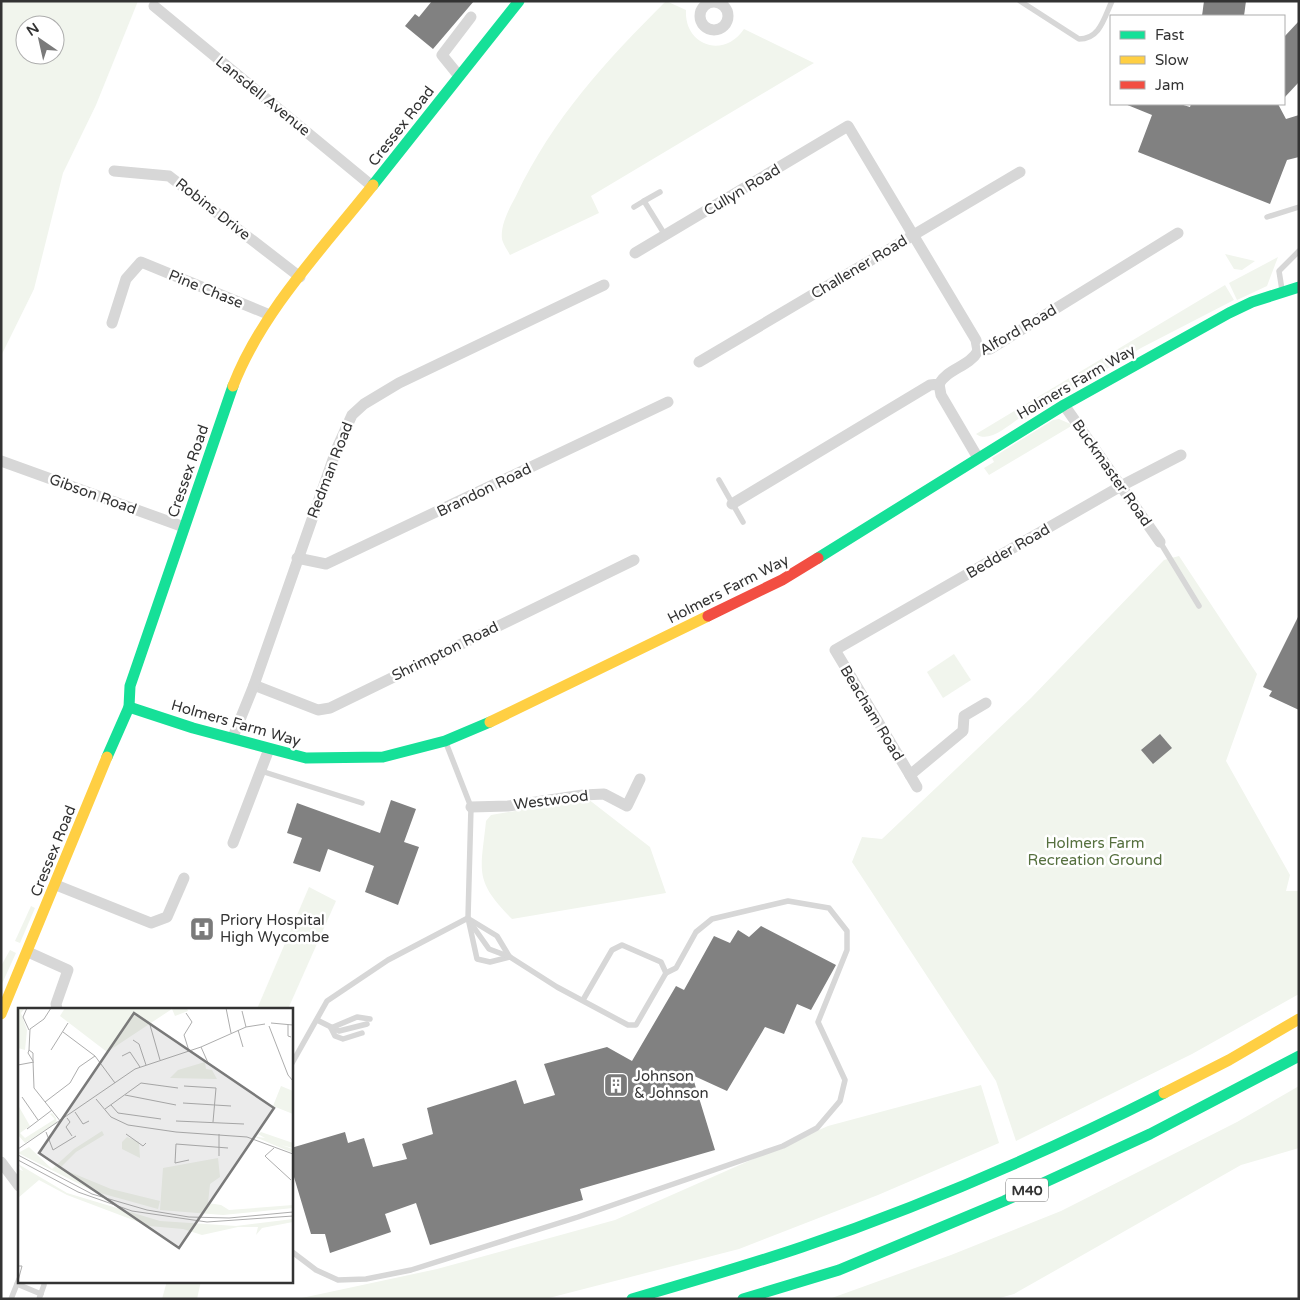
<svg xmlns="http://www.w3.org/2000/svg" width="1300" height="1300" font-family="'Varela Round',sans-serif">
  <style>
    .green { fill: #f1f5ed; fill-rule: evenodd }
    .building { fill: #818181 }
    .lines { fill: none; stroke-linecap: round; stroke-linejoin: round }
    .lane { stroke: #d7d7d7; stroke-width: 5.5 }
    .street { stroke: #d7d7d7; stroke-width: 11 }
    .fast { stroke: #16e098; stroke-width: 11 }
    .slow { stroke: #ffcf43; stroke-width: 11 }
    .jam { stroke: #f24e42; stroke-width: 11 }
    .labels { text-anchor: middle; stroke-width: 5; stroke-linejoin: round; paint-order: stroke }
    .shield { fill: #fff; stroke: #707070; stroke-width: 1 }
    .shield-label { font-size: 14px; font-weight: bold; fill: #333 }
    .street-label { font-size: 15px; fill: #333; stroke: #fff }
    .park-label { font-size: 15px; fill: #56703f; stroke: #fff }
    .poi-label { font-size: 15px; fill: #333; stroke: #fff; text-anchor: start }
    .inset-road { fill: none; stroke: #adadad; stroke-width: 1 }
    .view { fill: #7a7a7a; fill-opacity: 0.15; stroke: #7a7a7a; stroke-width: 2.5 }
    .inset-edge { fill: none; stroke: #333; stroke-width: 2.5 }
  </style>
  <rect width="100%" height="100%" fill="#fff"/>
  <!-- green -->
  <g class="green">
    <path d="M1,1H138L96,105L63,173L34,289L1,356ZM25,25H55V55H25Z"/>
    <path d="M666,1L686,10C684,46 724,59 744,29L814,63L591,196L599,213L510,255C508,251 503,244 502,239C500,225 510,207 516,196C553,118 606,61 666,1Z"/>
    <polygon points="1225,254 1255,261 1242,270 1234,269"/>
    <polygon points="1278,257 1267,286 1237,300 1229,283"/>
    <path d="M1225,285L1234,300L1141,348L1024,420L1021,417C1009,425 989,444 976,434Z"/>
    <polygon points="1059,419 1073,425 989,475 984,468 994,462 992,458 1053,420"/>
    <polygon points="1179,556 1257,674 1226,761 1290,875 1286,891 1299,891 1299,994 1192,1054 1016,1141 996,1081 852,862 862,837 882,839 1031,698 1164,560"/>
    <polygon points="954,654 971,680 943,698 927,672"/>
    <path d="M588,799L650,847L666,893L512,919C473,880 481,871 486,821L491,815Z"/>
    <polygon points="309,887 336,901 288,1009 257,1009"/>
    <polygon points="31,906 35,908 20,943 15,941"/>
    <polygon points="10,950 16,953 1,986 1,966"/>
    <polygon points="981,1085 999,1143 878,1195 739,1249 545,1299 297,1299 437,1269 615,1220 828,1126"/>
    <polygon points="1299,1086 1299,1148 1241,1165 1014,1294 996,1299 829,1299 951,1255 1061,1211 1237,1122"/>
    <polygon points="167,1281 201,1281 197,1299 162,1299"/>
  </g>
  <!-- building -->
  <g class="building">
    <polygon points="432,1 474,1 433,49 405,26 415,14 419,17"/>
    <polygon points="1204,1 1246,1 1244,16 1202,16"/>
    <polygon points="1299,21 1299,82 1284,98 1284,37"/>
    <polygon points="1125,104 1180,104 1190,107 1191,104 1278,104 1286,119 1299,115 1299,157 1287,160 1270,204 1138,152 1152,115"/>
    <polygon points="1299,615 1299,710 1269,696 1272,691 1263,687"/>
    <polygon points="1160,734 1172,748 1153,764 1141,750"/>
    <polygon points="391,800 416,809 404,842 419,847 398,905 365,892 374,866 328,849 320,872 293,863 302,838 287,833 297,803 380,833"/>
    <polygon points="761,926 836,965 811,1010 797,1004 784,1034 765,1027 727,1091 692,1075 715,1150 580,1189 583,1200 430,1245 416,1203 385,1214 391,1232 330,1253 325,1234 311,1234 291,1167 291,1148 345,1132 348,1143 364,1138 373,1167 407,1159 402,1144 433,1134 427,1108 516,1080 524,1104 555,1095 544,1064 607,1047 632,1061 676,986 684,990 714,936 730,943 738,930 749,937"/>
  </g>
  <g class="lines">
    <!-- lane -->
    <g class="lane">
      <path d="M1020,1L1079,39C1100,39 1104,18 1112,1"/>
      <polyline points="723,5 726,1"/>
      <polyline points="644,201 660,192"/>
      <polyline points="634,207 644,201 665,235"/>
      <polyline points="1267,217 1299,207"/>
      <polyline points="1282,290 1279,271 1299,251"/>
      <polyline points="719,480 743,522"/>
      <polyline points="1160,542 1199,606"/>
      <polyline points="261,771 362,803"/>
      <polyline points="468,918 477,959 490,962 510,957 557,987 628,1025 636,1025 666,973 661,962 622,945 612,950 583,1000"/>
      <polyline points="469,919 497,936 509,956"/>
      <polyline points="470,922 489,949 510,957"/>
      <polyline points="317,1020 339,1031 367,1024"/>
      <polyline points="331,1028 357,1017 370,1019"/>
      <polyline points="331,1028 335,1036 343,1039 362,1033"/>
      <polyline points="291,1065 327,1001 388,960 468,918 471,807 446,743"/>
      <polyline points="291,1251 316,1270 338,1280 366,1279 411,1270 578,1217 783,1146 817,1128 840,1101 845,1080 818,1022 847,950 847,931 829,908 788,901 712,919 696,932 676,968 666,973"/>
      <polyline points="17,1284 41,1294"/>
      <polyline points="11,1299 19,1279"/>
      <polyline points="39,1299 44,1285"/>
    </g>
    <!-- street -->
    <g class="street">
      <circle cx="714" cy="16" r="14"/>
      <polyline points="154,6 372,186"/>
      <polyline points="459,76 442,55 471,17"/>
      <polyline points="114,171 169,176 300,277"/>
      <polyline points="635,253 848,126 976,340 978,351"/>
      <polyline points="112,323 126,279 141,262 270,315"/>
      <polyline points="699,362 1020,172"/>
      <polyline points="939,384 941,395 978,458"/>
      <polyline points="1064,405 1160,542"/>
      <polyline points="1,461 184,527"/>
      <path d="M732,504L930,385L939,384C948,368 969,367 978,351L990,349L1178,233"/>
      <polyline points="297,558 326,564 668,402"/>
      <polyline points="254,685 318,710 330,708 634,560"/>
      <polyline points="986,703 964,716 963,731 910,775 835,650 1121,486 1181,455"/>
      <polyline points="233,737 254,685 337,448 352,415 364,404 399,383 604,285"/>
      <polyline points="910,775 917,787"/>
      <polyline points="471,807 508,806 583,795 604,794 627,806 640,779"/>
      <polyline points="233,843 269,749"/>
      <polyline points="56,885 151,923 167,917 184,878"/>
      <polyline points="28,952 68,970 56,1004 57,1009"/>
      <polyline points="1,1162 19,1186"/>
    </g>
    <!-- fast -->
    <g class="fast">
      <polyline points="373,185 519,1"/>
      <polyline points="818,558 1064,405 1229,313 1252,302 1299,287"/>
      <polyline points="129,707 193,728 306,758 383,757 445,741 490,722"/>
      <polyline points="107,757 129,707 130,686 233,386"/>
      <path d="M632,1299C689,1282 746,1266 802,1247C925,1205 1047,1152 1164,1093"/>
      <polyline points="743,1299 839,1270 1004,1201 1150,1134 1299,1056"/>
    </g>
    <!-- slow -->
    <g class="slow">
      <path d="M233,386C262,311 324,247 373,185"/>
      <polyline points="490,722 708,616"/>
      <polyline points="1,1014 107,757"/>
      <polyline points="1164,1093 1229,1060 1299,1019"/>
    </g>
    <!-- jam -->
    <polyline class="jam" points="708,616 782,580 818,558"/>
  </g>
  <!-- icons -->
  <defs>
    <symbol id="hospital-square" viewBox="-11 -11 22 22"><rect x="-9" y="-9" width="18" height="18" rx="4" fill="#7a7a7a" stroke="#fff"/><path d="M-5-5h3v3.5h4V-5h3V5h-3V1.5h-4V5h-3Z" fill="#fff"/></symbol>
    <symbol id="building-square" viewBox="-11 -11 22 22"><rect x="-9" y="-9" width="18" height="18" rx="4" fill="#7a7a7a" stroke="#fff"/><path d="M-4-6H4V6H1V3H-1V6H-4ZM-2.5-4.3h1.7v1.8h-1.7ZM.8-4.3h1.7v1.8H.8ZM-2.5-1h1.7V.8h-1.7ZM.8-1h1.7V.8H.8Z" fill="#fff"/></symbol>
  </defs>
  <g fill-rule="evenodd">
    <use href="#hospital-square" x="188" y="915" width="28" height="28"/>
    <use href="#building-square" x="602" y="1071" width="28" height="28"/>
  </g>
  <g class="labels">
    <!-- shield labels -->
    <rect class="shield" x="1006" y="1178.5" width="42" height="23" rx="4"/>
    <g class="shield-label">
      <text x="1027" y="1195">M40</text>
    </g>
    <!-- street labels -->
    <g class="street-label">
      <text transform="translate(263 96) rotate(39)" y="5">Lansdell Avenue</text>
      <text transform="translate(401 126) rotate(-52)" y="5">Cressex Road</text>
      <text transform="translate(742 190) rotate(-31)" y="5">Cullyn Road</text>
      <text transform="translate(213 209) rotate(38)" y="5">Robins Drive</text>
      <text transform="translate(859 267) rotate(-31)" y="5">Challener Road</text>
      <text transform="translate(206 289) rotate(22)" y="5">Pine Chase</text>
      <text transform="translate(1018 330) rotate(-30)" y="5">Alford Road</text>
      <text transform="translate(1076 382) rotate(-30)" y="5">Holmers Farm Way</text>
      <text transform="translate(330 470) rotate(-69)" y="5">Redman Road</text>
      <text transform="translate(188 471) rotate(-71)" y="5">Cressex Road</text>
      <text transform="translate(1112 473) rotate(55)" y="5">Buckmaster Road</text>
      <text transform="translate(484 490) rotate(-26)" y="5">Brandon Road</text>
      <text transform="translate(93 494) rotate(20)" y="5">Gibson Road</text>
      <text transform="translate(1008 551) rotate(-30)" y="5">Bedder Road</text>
      <text transform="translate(728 589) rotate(-27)" y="5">Holmers Farm Way</text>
      <text transform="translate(445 651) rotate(-26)" y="5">Shrimpton Road</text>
      <text transform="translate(872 713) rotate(59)" y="5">Beacham Road</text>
      <text transform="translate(236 723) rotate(16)" y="5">Holmers Farm Way</text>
      <text transform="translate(551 800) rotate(-7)" y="5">Westwood</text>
      <text transform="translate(53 851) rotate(-68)" y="5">Cressex Road</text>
    </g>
    <!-- park labels -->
    <g class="park-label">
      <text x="1095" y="848">Holmers Farm<tspan x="1095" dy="17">Recreation Ground</tspan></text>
    </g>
    <!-- poi labels -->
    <g class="poi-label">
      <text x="220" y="925">Priory Hospital<tspan x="220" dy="17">High Wycombe</tspan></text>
      <text x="634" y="1081">Johnson<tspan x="634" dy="17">&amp; Johnson</tspan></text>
    </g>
  </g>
  <!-- overview -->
  <g transform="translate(18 1008)">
    <rect width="275" height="275" fill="#fff"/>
    <path d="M0,0H7L3,5L9,22L7,42L0,40ZM47,0H169L170,3L157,8L154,1L89,44L42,8ZM187,54L188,61L194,62L199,71L152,70L160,62ZM263,78L275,83V106L255,98ZM0,97L12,118L2,125L7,130L37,111L32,106L34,105L38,110L39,115L7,135L0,127ZM84,123L86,127L58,144L42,160L93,181L142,193L140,201L75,183L0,145L11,139L34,161L56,141ZM243,124L275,135V140L263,137L275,141V145L235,128L247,130L240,126ZM109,129L121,134L122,150L104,141V134ZM200,150L202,169L192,176L190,195L203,197L211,202L275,197V200L205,207L142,202L145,160ZM0,156L49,185L142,213L218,218L275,211V214L244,220L238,227L240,219H220L184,227L165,221L131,218L49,187L21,172L0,190V161L5,163Z" fill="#f1f5ed"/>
    <path class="inset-road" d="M9,0L5,9L11,22M208,0L213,25M224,3L228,19M168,5L174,14L166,27L171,43M253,15L275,17M270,16V28L273,29M132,17L142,52M251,18L270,67L275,73M220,22L225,39M45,24L77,48L97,75M115,32L121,36L128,57M183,39L191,57M11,42L12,21L26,11L33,0M11,42L15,45V53L10,45ZM33,42L50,15M104,48L112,44L122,59M15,53L16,80L43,114M0,57L16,54M166,78L198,80L195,114M107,87L158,97M4,89L20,112M78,91L93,109L110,117L158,124L229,129L275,146M27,94L52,75L61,59L77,48M165,95L213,98M93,97L100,105L143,111M87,101L123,75L160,80M57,104L65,116L71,113M49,110L52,114L48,119L54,128M158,113L226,116M9,121L34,102M28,124L35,142L58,128M108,126L125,138L128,135M201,126V148M256,140L247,148L249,150L273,172M0,141L117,61L183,39L228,19L247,16M0,147L74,186L129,202L171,209L211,210L275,204M0,152L60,184L114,203L189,214L275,208M171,152L157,155L158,136L210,140M0,258H4L0,273"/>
    <path class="view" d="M116,5L256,100L161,240L21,145Z"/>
    <rect width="275" height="275" class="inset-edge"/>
  </g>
  <!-- border -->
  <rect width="1300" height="1300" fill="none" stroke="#333333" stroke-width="5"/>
  <!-- legend -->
  <rect x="1110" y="15" width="175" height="90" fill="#ffffff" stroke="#adadad"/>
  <rect x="1120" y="31" width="25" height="8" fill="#16e098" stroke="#adadad"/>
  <text x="1155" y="40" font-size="15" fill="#333333">Fast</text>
  <rect x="1120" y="56" width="25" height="8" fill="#ffcf43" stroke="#adadad"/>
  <text x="1155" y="65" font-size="15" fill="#333333">Slow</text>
  <rect x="1120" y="81" width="25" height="8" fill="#f24e42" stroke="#adadad"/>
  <text x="1155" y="90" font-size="15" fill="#333333">Jam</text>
  <!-- north arrow -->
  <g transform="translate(40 40) rotate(326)"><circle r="24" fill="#ffffff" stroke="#adadad"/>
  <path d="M0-4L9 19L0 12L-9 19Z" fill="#7a7a7a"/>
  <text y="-8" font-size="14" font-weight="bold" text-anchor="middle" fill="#333333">N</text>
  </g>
</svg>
